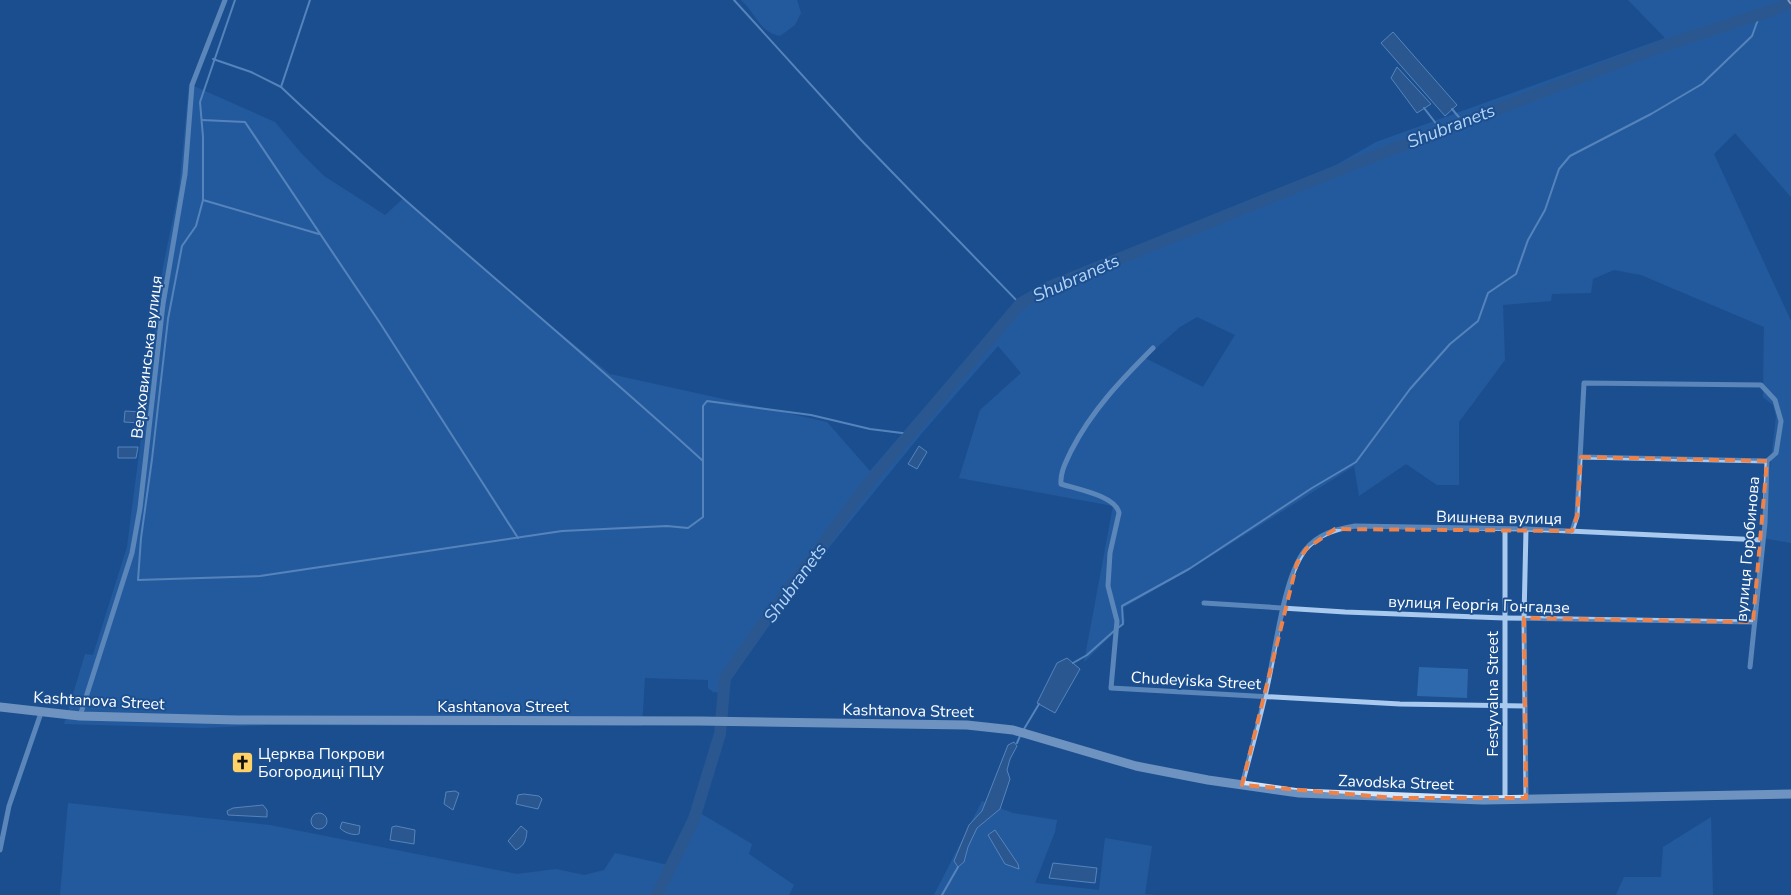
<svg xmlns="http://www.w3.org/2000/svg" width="1791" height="895" font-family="'Nunito Sans',sans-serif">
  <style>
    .green { fill: #2e69ad; fill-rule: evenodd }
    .water { fill: #3c6290; stroke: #9cc4f0 }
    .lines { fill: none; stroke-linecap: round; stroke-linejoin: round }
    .stream { stroke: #9cc4f0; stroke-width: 2 }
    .river { stroke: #3c6290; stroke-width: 12 }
    .street { stroke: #a9c9ee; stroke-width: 5 }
    .secondary { stroke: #d6e6fa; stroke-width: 9 }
    .rail { stroke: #fff; stroke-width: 2; stroke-dasharray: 9 4; stroke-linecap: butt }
    .marked { fill: none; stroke: #ee8249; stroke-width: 4; stroke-dasharray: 10 6; stroke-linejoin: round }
    .labels { text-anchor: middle; stroke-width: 4; stroke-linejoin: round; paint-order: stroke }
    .street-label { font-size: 16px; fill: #fff; stroke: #1b4f8f }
    .poi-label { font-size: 16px; fill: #fff; stroke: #1b4f8f; text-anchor: start }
    .water-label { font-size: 18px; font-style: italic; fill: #b5d3f5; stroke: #1b4f8f }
  </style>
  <rect width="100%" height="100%" fill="#1b4f8f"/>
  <!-- green -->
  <g class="green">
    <path d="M741,0H797L801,13L795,25L780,36C760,33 755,12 741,0Z"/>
    <path d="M1628,0H1791V197L1735,133L1714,154L1791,321V543L1762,538L1776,417L1773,405L1763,397L1764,327L1641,275L1614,270L1593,279L1591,293L1552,294L1551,301L1503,305L1505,360L1459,422V485H1437L1406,464L1359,496L1354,466L1189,570L1123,608L1125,622L1084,662L1113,506L959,478L980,410L1021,373L998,346L922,433L800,583L730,680L728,693L713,692L708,688V680L645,678L642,726L269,725L203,728L64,724L85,654L93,655L127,547L163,267L179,189L189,84L275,122L302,154L324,176L385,215L404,198L500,284L610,374L827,422L870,471L1014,303L1050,284L1298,187L1376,142L1665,38ZM1197,317L1235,335L1203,387L1145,358L1180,327Z"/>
    <polygon points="1419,667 1468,669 1467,698 1417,696"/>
    <polygon points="982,801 1013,813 1057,820 1055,832 1035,883 1099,890 1105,838 1152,846 1145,894 1156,895 934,895"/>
    <polygon points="68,803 270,825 517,874 556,869 584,875 604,870 615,853 668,865 684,828 700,813 752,844 749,854 794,885 789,895 60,895"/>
    <polygon points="1711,817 1713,895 1616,895 1624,877 1661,877 1663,847"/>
  </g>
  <!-- water -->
  <g class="water">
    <polygon points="1393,32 1457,105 1445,116 1381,43"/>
    <polygon points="1397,67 1431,104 1417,113 1391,78"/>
    <polygon points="125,411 141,412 141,423 124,422"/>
    <polygon points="919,446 927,452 917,469 908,464"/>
    <polygon points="118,447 138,447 136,458 118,458"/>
    <polygon points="1067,658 1080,669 1055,713 1037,703 1057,663"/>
    <polygon points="1014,742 1017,746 1010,759 1007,770 1010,779 1000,809 977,828 968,847 964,862 958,867 954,861 969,825 982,811 1008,745"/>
    <polygon points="455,791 459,793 453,810 444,804 446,792"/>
    <polygon points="524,794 539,796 542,799 538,809 516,804 518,795"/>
    <polygon points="263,805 267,810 267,817 228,815 227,811 233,808"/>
    <circle cx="319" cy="821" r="8"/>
    <path d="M342,822L360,826L359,834C353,836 343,832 340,828Z"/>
    <polygon points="396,826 415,830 414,844 390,840 392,827"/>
    <path d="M521,826L527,831C526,840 525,845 516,850L508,841Z"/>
    <polygon points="995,830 1018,864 1019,869 1005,864 988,835"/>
    <polygon points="1053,863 1097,868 1095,883 1049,878"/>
  </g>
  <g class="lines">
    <!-- stream -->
    <g class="stream">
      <polyline points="235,0 200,102 203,137 203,200 319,234"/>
      <polyline points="734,0 861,140 1020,304"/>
      <path d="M213,59L251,72L281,87C417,216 564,334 703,461"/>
      <polyline points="281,87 310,0"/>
      <polyline points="1424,108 1441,130"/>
      <polyline points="1452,109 1463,122"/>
      <polyline points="202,120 245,122 380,323 518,538"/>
      <polyline points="203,200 196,226 182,246 168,319 152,459 141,538 138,580 260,576 562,531 667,526 688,528 703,517 703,406 707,401 811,415 870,429 910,434"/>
      <polyline points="1118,628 1123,624 1122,606 1189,569 1312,488 1356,462 1410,389 1450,344 1478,321 1488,293 1516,274 1528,240 1545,210 1559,169 1570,156 1651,114 1702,84 1752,36 1760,14"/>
      <polyline points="1073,663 1087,655 1114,631"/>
      <polyline points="1024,729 1039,704"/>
      <polyline points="1017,743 1020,736"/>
      <polyline points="942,895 958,867"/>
    </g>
    <!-- river -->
    <polyline class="river" points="657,895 694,819 720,734 725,678 767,618 867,485 1020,304 1049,287 1354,164 1654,49 1779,8 1791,1"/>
    <!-- street -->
    <g class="street">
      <path d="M1153,348C1121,380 1092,410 1071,451C1066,462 1060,472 1061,484C1077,489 1116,496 1119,513L1110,553L1108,586L1117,621L1111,688L1400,704L1525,706"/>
      <polyline points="1581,457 1767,461"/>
      <polyline points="1505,529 1505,799"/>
      <polyline points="1572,531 1577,516 1584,383 1761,385 1775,400 1781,421 1776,453 1767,461 1765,523 1750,667"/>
      <polyline points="1204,603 1345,612 1504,618 1753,622"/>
      <polyline points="80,716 132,553 140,508 163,304 185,174 192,85 225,0"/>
      <path d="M1242,785C1250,755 1258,726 1265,696C1275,658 1282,580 1305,550C1318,534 1336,529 1355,526L1526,529L1762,540"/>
      <polyline points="1526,798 1524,618 1526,529"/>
      <polyline points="0,850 9,806 41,713"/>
    </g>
    <!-- secondary -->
    <polyline class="secondary" points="0,707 80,716 237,720 699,721 967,725 1013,730 1136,766 1208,780 1299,793 1483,800 1791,794"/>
    <!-- rail -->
    <polyline class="rail" points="1788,0 1791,4"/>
  </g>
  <!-- marked area -->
  <path d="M0 0H1791V895H0ZM1581,457L1767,461L1753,622L1524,618L1526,798H1395L1242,785L1297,563L1306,549L1335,529L1572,531L1577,516Z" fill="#1b4f8f" fill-opacity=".55" fill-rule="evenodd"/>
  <path class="marked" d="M1581,457L1767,461L1753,622L1524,618L1526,798H1395L1242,785L1297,563L1306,549L1335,529L1572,531L1577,516Z"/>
  <!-- icons -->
  <defs>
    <symbol id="church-square" viewBox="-11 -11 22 22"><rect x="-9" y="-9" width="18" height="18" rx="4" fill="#ffd166" stroke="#1b4f8f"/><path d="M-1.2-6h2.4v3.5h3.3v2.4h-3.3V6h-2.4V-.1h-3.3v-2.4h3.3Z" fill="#111"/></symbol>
  </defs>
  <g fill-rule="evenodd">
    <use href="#church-square" x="230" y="750" width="25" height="25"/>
  </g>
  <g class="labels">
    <!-- street labels -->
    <g class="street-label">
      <text transform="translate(146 357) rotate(-83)" y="6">Верховинська вулиця</text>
      <text transform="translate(1499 517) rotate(1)" y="6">Вишнева вулиця</text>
      <text transform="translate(1747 549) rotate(-85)" y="6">вулиця Горобинова</text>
      <text transform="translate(1479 604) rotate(2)" y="6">вулиця Георгія Гонгадзе</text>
      <text transform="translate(1196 680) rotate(3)" y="6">Chudeyiska Street</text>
      <text transform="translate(1492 694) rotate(-90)" y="6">Festyvalna Street</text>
      <text transform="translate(99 700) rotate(3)" y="6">Kashtanova Street</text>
      <text x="503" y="712">Kashtanova Street</text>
      <text transform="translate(908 710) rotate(1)" y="6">Kashtanova Street</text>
      <text transform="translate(1396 782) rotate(2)" y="6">Zavodska Street</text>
    </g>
    <!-- poi labels -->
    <g class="poi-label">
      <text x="258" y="759">Церква Покрови<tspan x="258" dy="18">Богородиці ПЦУ</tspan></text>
    </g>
    <!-- water labels -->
    <g class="water-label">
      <text transform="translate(1451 126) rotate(-21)" y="6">Shubranets</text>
      <text transform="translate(1076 278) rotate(-24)" y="6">Shubranets</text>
      <text transform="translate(795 583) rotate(-54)" y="6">Shubranets</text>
    </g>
  </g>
</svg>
